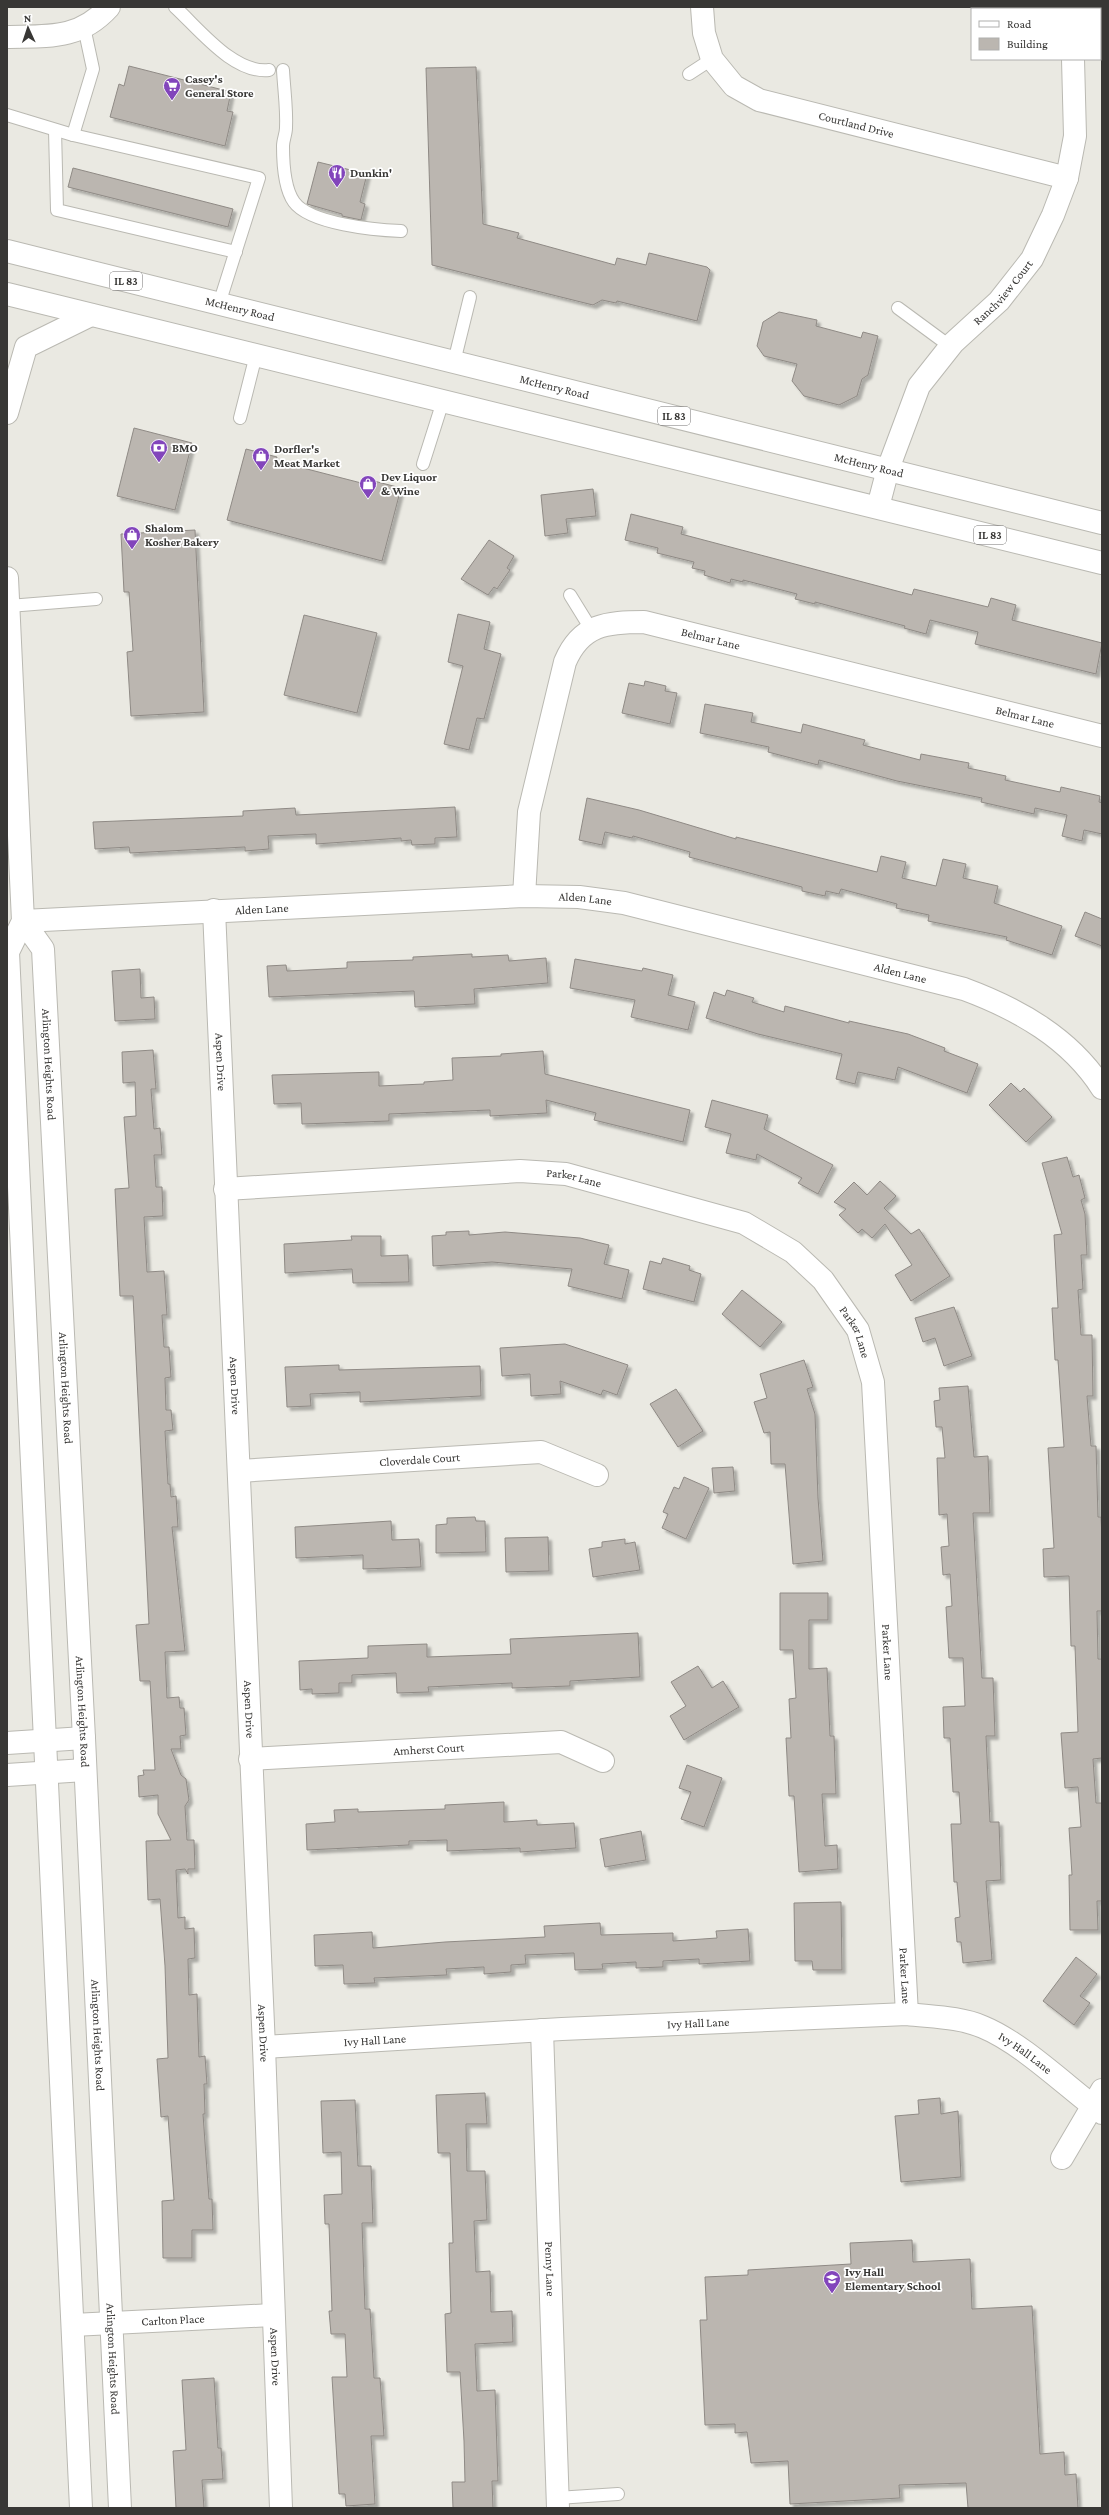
<svg xmlns="http://www.w3.org/2000/svg" width="1109" height="2515" font-family="'Crimson Pro',serif">
  <style>
    .building { fill: #bbb6b0; stroke: #8f8a85; filter: url(#shadow) }
    .lines { fill: none; stroke-linecap: round; stroke-linejoin: round }
    .service-casing { stroke: #bab9b2; stroke-width: 14 }
    .minor-casing { stroke: #bab9b2; stroke-width: 24 }
    .secondary-casing { stroke: #bab9b2; stroke-width: 24 }
    .primary-casing { stroke: #bab9b2; stroke-width: 24 }
    .service { stroke: #fff; stroke-width: 12 }
    .minor { stroke: #fff; stroke-width: 22 }
    .secondary { stroke: #fff; stroke-width: 22 }
    .primary { stroke: #fff; stroke-width: 22 }
    .labels { text-anchor: middle; stroke-width: 3.5; stroke-linejoin: round; paint-order: stroke }
    .shield { fill: #fff; stroke: #747372; stroke-width: 1 }
    .shield-label { font-size: 11px; font-weight: bold; fill: #383735 }
    .poi-label { font-size: 12px; font-weight: bold; fill: #383735; stroke: #fff; text-anchor: start }
    .street-label { font-size: 12px; fill: #383735; stroke: #fff }
  </style>
  <defs>
    <filter id="shadow"><feDropShadow dx="3.5" dy="3.5" stdDeviation="1" flood-color="#0004"/></filter>
  </defs>
  <rect width="100%" height="100%" fill="#eae9e2"/>
  <!-- building -->
  <g class="building">
    <polygon points="129,66 231,92 227,111 233,112 225,146 110,117 119,84 124,86"/>
    <polygon points="476,67 483,224 519,233 517,238 615,265 617,258 646,265 649,253 707,267 710,270 697,321 617,301 616,303 602,300 593,305 432,265 426,68"/>
    <polygon points="318,162 367,174 360,202 365,204 361,220 342,216 342,214 307,204"/>
    <polygon points="73,168 233,209 228,227 68,187"/>
    <polygon points="779,312 817,320 816,326 861,338 863,332 878,336 868,375 862,379 857,396 839,405 804,396 792,381 797,364 764,356 757,346 763,322"/>
    <polygon points="134,428 192,443 175,510 117,496"/>
    <polygon points="246,449 277,457 276,461 369,485 370,480 401,488 382,561 227,520"/>
    <polygon points="593,489 596,516 566,519 568,533 545,536 541,495"/>
    <polygon points="631,514 683,527 681,534 912,595 914,589 988,607 991,598 1016,605 1012,620 1102,643 1096,674 975,644 978,632 930,620 926,634 904,628 905,626 815,602 815,604 795,599 797,594 743,580 743,582 731,579 730,583 704,575 705,571 692,568 694,562 657,553 658,548 625,540"/>
    <polygon points="195,530 204,712 131,716 127,652 133,651 129,592 124,592 121,534"/>
    <polygon points="489,540 514,556 507,568 510,570 497,589 494,587 488,595 461,579"/>
    <polygon points="458,614 490,622 484,649 501,654 484,719 477,718 469,750 444,744 463,666 448,662"/>
    <polygon points="304,615 377,633 357,713 284,695"/>
    <polygon points="645,681 666,686 665,691 677,693 670,724 622,713 629,683 644,686"/>
    <polygon points="705,704 753,713 751,722 801,733 803,724 865,740 863,745 920,760 921,754 969,763 968,768 1006,776 1005,780 1060,792 1061,787 1100,796 1099,802 1102,803 1102,834 1084,830 1082,841 1062,836 1067,815 1035,808 1034,814 981,802 982,798 897,781 819,760 818,765 768,752 769,747 700,733"/>
    <polygon points="587,798 639,810 736,839 736,837 877,872 881,856 906,862 902,878 936,886 943,859 966,864 963,878 998,886 994,903 1062,926 1052,955 1006,940 1007,937 928,921 929,915 896,908 897,904 841,889 839,894 826,891 825,896 802,891 802,887 689,857 690,852 633,836 632,838 605,832 602,845 579,840"/>
    <polygon points="455,807 457,837 435,838 435,844 412,845 411,840 401,841 401,838 316,844 316,834 268,836 269,849 245,851 245,847 130,853 129,847 95,849 93,822 243,816 243,811 295,808 296,815"/>
    <polygon points="1085,912 1102,919 1102,946 1075,936"/>
    <polygon points="472,954 472,957 508,955 509,961 546,958 548,983 474,989 475,1004 415,1007 414,991 269,997 267,966 286,965 287,971 347,968 347,962 413,960 413,957"/>
    <polygon points="575,959 642,971 643,968 673,975 668,995 695,1002 688,1030 631,1017 635,1000 570,988"/>
    <polygon points="140,969 141,998 154,997 155,1019 115,1021 112,971"/>
    <polygon points="727,990 754,998 752,1002 784,1012 785,1006 849,1023 849,1021 908,1034 945,1048 944,1051 978,1064 967,1093 898,1067 895,1080 858,1072 855,1084 836,1079 842,1054 758,1034 706,1018 714,992 725,996"/>
    <polygon points="153,1050 156,1089 151,1089 154,1129 160,1128 162,1155 154,1155 156,1187 162,1187 163,1216 144,1217 147,1272 164,1271 167,1315 162,1315 164,1347 169,1347 171,1377 165,1378 166,1410 171,1410 173,1430 165,1431 168,1484 170,1484 171,1497 176,1496 178,1527 172,1527 185,1651 165,1652 167,1698 179,1697 180,1708 184,1708 186,1735 180,1736 181,1749 171,1749 181,1775 186,1779 189,1800 185,1806 187,1840 194,1840 195,1869 188,1869 188,1874 185,1869 176,1870 178,1918 185,1917 185,1929 194,1928 195,1958 188,1959 189,1995 197,1994 199,2057 205,2056 207,2084 204,2084 205,2114 203,2114 209,2199 212,2199 213,2230 192,2230 192,2258 163,2258 162,2201 174,2200 168,2116 161,2117 157,2059 168,2058 165,1966 160,1899 148,1900 146,1841 171,1840 158,1814 158,1795 139,1797 138,1776 144,1775 143,1770 155,1770 150,1681 140,1681 136,1625 149,1624 133,1296 120,1296 115,1189 129,1188 124,1117 136,1116 135,1082 123,1083 122,1052"/>
    <polygon points="543,1051 545,1074 690,1110 683,1142 594,1120 596,1113 546,1100 547,1113 490,1116 490,1110 389,1114 389,1121 302,1124 301,1103 274,1104 272,1075 379,1072 379,1086 424,1084 424,1082 453,1080 452,1058 501,1056 501,1054"/>
    <polygon points="1011,1083 1020,1092 1024,1088 1052,1117 1026,1142 989,1105"/>
    <polygon points="712,1100 768,1115 764,1129 833,1165 818,1194 798,1183 802,1178 757,1154 756,1160 726,1153 731,1134 705,1127"/>
    <polygon points="1067,1157 1073,1177 1079,1175 1085,1198 1081,1200 1085,1214 1087,1255 1081,1255 1083,1289 1078,1290 1081,1335 1092,1335 1093,1396 1087,1396 1091,1446 1096,1446 1098,1517 1101,1517 1102,1537 1102,1611 1097,1611 1098,1659 1102,1659 1102,1758 1093,1759 1096,1803 1102,1803 1102,1901 1097,1901 1098,1930 1070,1930 1069,1875 1072,1875 1069,1828 1081,1827 1078,1787 1065,1788 1061,1733 1078,1732 1075,1646 1071,1646 1069,1576 1044,1577 1043,1549 1054,1548 1048,1448 1064,1447 1058,1360 1055,1360 1052,1308 1058,1308 1054,1235 1062,1234 1042,1163"/>
    <polygon points="880,1181 896,1196 884,1208 911,1234 919,1229 950,1276 911,1301 895,1275 912,1265 885,1224 872,1238 862,1229 858,1233 839,1215 846,1209 834,1202 854,1182 867,1195"/>
    <polygon points="469,1231 469,1235 505,1232 580,1238 609,1245 604,1264 629,1270 622,1299 568,1286 572,1269 492,1262 433,1266 432,1236 446,1235 446,1232"/>
    <polygon points="351,1236 381,1236 381,1256 408,1255 409,1282 353,1283 352,1269 285,1273 284,1244 352,1240"/>
    <polygon points="663,1258 690,1266 689,1270 701,1274 694,1302 643,1289 650,1261 661,1264"/>
    <polygon points="742,1290 782,1322 760,1347 722,1314"/>
    <polygon points="954,1307 972,1356 944,1366 935,1338 923,1342 915,1318"/>
    <polygon points="565,1344 628,1365 617,1395 603,1390 601,1395 560,1381 561,1394 531,1396 530,1374 502,1376 500,1348"/>
    <polygon points="804,1360 813,1387 807,1389 815,1414 818,1498 823,1561 793,1564 785,1464 771,1464 770,1432 764,1433 754,1402 767,1398 760,1374"/>
    <polygon points="339,1365 339,1370 480,1366 481,1396 360,1402 360,1392 310,1394 311,1406 287,1407 285,1367"/>
    <polygon points="968,1386 974,1457 988,1456 990,1513 973,1513 982,1678 993,1678 995,1736 986,1736 990,1822 999,1822 1001,1880 986,1881 992,1960 963,1963 961,1942 957,1942 955,1918 960,1917 957,1882 954,1882 951,1824 961,1824 959,1792 953,1792 950,1738 944,1738 943,1707 965,1706 963,1658 949,1658 946,1607 952,1606 950,1574 943,1575 941,1547 949,1546 947,1514 939,1515 937,1458 945,1458 942,1427 936,1427 934,1401 940,1400 939,1388"/>
    <polygon points="676,1389 703,1431 678,1447 650,1404"/>
    <polygon points="733,1467 735,1491 714,1493 712,1468"/>
    <polygon points="684,1477 709,1488 686,1539 662,1528 668,1514 663,1512 674,1487 679,1489"/>
    <polygon points="475,1517 476,1521 485,1521 486,1552 436,1553 436,1525 447,1524 447,1518"/>
    <polygon points="391,1521 392,1540 419,1539 421,1567 363,1569 363,1555 296,1558 295,1527"/>
    <polygon points="548,1537 549,1571 506,1572 505,1538"/>
    <polygon points="625,1539 625,1544 635,1542 640,1570 593,1577 589,1549 602,1547 602,1542"/>
    <polygon points="780,1593 828,1593 828,1620 809,1620 809,1669 827,1668 830,1736 834,1736 836,1794 822,1794 825,1846 837,1845 838,1869 799,1872 794,1796 789,1796 786,1738 791,1738 789,1699 796,1698 793,1650 780,1650"/>
    <polygon points="638,1633 640,1677 570,1681 570,1686 512,1688 512,1683 428,1687 429,1692 397,1693 396,1673 352,1675 352,1683 339,1683 339,1693 312,1694 312,1689 300,1690 299,1661 368,1658 368,1646 427,1644 427,1657 511,1654 510,1639"/>
    <polygon points="698,1666 712,1688 723,1681 739,1707 684,1740 670,1716 686,1706 671,1682"/>
    <polygon points="687,1765 722,1778 704,1827 681,1819 691,1792 679,1788"/>
    <polygon points="504,1802 504,1822 537,1820 537,1825 574,1823 576,1848 520,1852 520,1848 447,1851 447,1840 409,1841 409,1845 307,1850 306,1824 335,1822 334,1810 358,1809 358,1812 445,1809 445,1805"/>
    <polygon points="641,1831 646,1860 605,1867 600,1839"/>
    <polygon points="841,1902 842,1970 813,1970 812,1961 795,1961 794,1903"/>
    <polygon points="600,1923 601,1935 673,1933 673,1941 717,1938 716,1931 748,1929 750,1961 699,1964 699,1959 663,1961 663,1967 636,1968 636,1962 602,1964 603,1969 575,1970 574,1953 525,1955 526,1964 511,1965 511,1972 484,1974 484,1967 446,1969 447,1975 374,1978 375,1983 344,1984 343,1965 315,1966 314,1935 372,1932 373,1948 445,1942 545,1937 544,1926"/>
    <polygon points="1076,1957 1097,1974 1080,1996 1090,2003 1074,2025 1043,2001"/>
    <polygon points="485,2093 487,2124 466,2124 467,2171 485,2171 487,2220 474,2221 476,2272 490,2271 491,2312 512,2311 513,2342 475,2344 477,2391 495,2390 498,2481 492,2481 493,2508 453,2508 452,2482 465,2482 464,2441 460,2372 447,2372 445,2314 451,2313 449,2243 453,2243 450,2153 438,2153 436,2095"/>
    <polygon points="940,2098 941,2114 958,2111 961,2177 901,2182 895,2116 919,2114 918,2100"/>
    <polygon points="355,2100 358,2166 371,2166 373,2223 362,2223 365,2309 370,2309 374,2378 380,2378 384,2436 371,2436 375,2504 346,2506 345,2494 339,2494 332,2377 347,2377 345,2334 331,2334 329,2311 332,2311 329,2224 325,2224 324,2195 342,2194 341,2152 323,2153 321,2101"/>
    <polygon points="912,2240 913,2262 970,2259 972,2309 1032,2306 1040,2454 1064,2452 1065,2475 1076,2474 1078,2508 968,2508 966,2483 899,2485 900,2498 790,2504 788,2461 751,2463 747,2432 735,2433 735,2424 705,2425 700,2320 707,2320 705,2277 748,2275 748,2270 851,2264 850,2243"/>
    <polygon points="214,2378 218,2448 221,2448 223,2479 202,2480 204,2508 176,2508 173,2451 186,2450 182,2380"/>
  </g>
  <g class="lines">
    <defs>
      <g id="service">
        <path d="M175,7C200,30 234,74 269,70"/>
        <path d="M283,70C284,89 287,109 286,128C286,134 283,140 283,146C283,163 284,188 294,202C310,224 375,230 401,231"/>
        <polyline points="689,74 712,59"/>
        <polyline points="7,115 73,135 259,178 219,304"/>
        <polyline points="55,130 57,210 236,252"/>
        <polyline points="73,135 93,69 84,27"/>
        <polyline points="898,308 951,347"/>
        <polyline points="454,362 470,297"/>
        <polyline points="240,418 256,355"/>
        <polyline points="423,464 443,401"/>
        <polyline points="570,595 591,629"/>
        <polyline points="9,606 96,599"/>
        <polyline points="557,2498 618,2494"/>
      </g>
      <g id="minor">
        <path id="s1" d="M702,7L704,33L712,59L734,86L759,100L1067,178"/>
        <polyline points="1069,7 1070,9"/>
        <path d="M7,37C48,36 79,40 109,7"/>
        <path id="s2" d="M878,507L888,469L919,386L953,343L999,301L1032,259L1053,215L1067,178L1075,136L1073,59"/>
        <path id="s3" d="M524,896L529,812L565,662C581,624 607,622 644,622L1102,736"/>
        <path id="s4" d="M214,910L264,2047L281,2508"/>
        <path id="s5" d="M23,921L524,896L579,897L624,903L964,989C1018,1009 1070,1038 1102,1088"/>
        <path id="s6" d="M225,1189L520,1171L566,1174L744,1223L793,1252L823,1280L858,1330L873,1382L907,2014"/>
        <path id="s7" d="M239,1471L541,1452L597,1475"/>
        <polyline points="7,1743 84,1738"/>
        <path id="s8" d="M250,1759L561,1742L603,1761"/>
        <polyline points="7,1775 85,1770"/>
        <path id="s9" d="M542,2030L558,2508"/>
        <path id="s10" d="M264,2047L562,2029L907,2014C932,2017 960,2017 983,2027C1022,2043 1067,2087 1102,2113"/>
        <polyline points="1062,2158 1102,2090"/>
        <path id="s11" d="M73,2325L272,2315"/>
      </g>
      <g id="secondary">
        <polyline points="7,578 23,921 8,952 81,2508"/>
        <path id="s12" d="M23,921L43,949L84,1738L120,2508"/>
      </g>
      <g id="primary">
        <path id="s13" d="M7,251L1102,523"/>
        <polyline points="7,294 1102,563"/>
        <polyline points="7,413 26,347 91,315"/>
      </g>
    </defs>
    <!-- service casing -->
    <use href="#service" class="service-casing"/>
    <!-- minor casing -->
    <use href="#minor" class="minor-casing"/>
    <!-- secondary casing -->
    <use href="#secondary" class="secondary-casing"/>
    <!-- primary casing -->
    <use href="#primary" class="primary-casing"/>
    <!-- service -->
    <use href="#service" class="service"/>
    <!-- minor -->
    <use href="#minor" class="minor"/>
    <!-- secondary -->
    <use href="#secondary" class="secondary"/>
    <!-- primary -->
    <use href="#primary" class="primary"/>
  </g>
  <!-- icons -->
  <defs>
    <symbol id="supermarket-pin" viewBox="-11 -11 22 30"><path d="M0 17L-7.5 6A9.5 9.5 0 1 1 7.5 6Z" fill="#8245bb" stroke="#fff"/><path d="M-6-5.5h2.5l.6 2H6L4.5 2H-2.5L-4.4-4H-6ZM-1.5 3.2a1.3 1.3 0 1 0 .1 0ZM3 3.2a1.3 1.3 0 1 0 .1 0Z" fill="#fff"/></symbol>
    <symbol id="restaurant-pin" viewBox="-11 -11 22 30"><path d="M0 17L-7.5 6A9.5 9.5 0 1 1 7.5 6Z" fill="#8245bb" stroke="#fff"/><path d="M-5-6h1v4h1v-4h1v4h1v-4h1v5L-1.5 .5V6h-2V.5L-5-1ZM5-6V6H3V1.5H1.5Q1.5-4 5-6Z" fill="#fff"/></symbol>
    <symbol id="bank-pin" viewBox="-11 -11 22 30"><path d="M0 17L-7.5 6A9.5 9.5 0 1 1 7.5 6Z" fill="#8245bb" stroke="#fff"/><path d="M-6-4H6V4H-6ZM0-2.3a2.3 2.3 0 1 0 0 4.6a2.3 2.3 0 1 0 0-4.6Z" fill="#fff"/></symbol>
    <symbol id="shop-pin" viewBox="-11 -11 22 30"><path d="M0 17L-7.5 6A9.5 9.5 0 1 1 7.5 6Z" fill="#8245bb" stroke="#fff"/><path d="M-5-2.5h2.3a2.7 3.5 0 0 1 5.4 0H5L5.5 6h-11ZM-1.5-2.5h3a1.5 2.3 0 0 0-3 0Z" fill="#fff"/></symbol>
    <symbol id="school-pin" viewBox="-11 -11 22 30"><path d="M0 17L-7.5 6A9.5 9.5 0 1 1 7.5 6Z" fill="#8245bb" stroke="#fff"/><path d="M0-5L7-2L0 1L-7-2ZM-4 1L0 2.5L4 1V4Q0 6-4 4Z" fill="#fff"/></symbol>
  </defs>
  <g fill-rule="evenodd">
    <use href="#supermarket-pin" x="162" y="76" width="20" height="27"/>
    <use href="#restaurant-pin" x="327" y="163" width="20" height="27"/>
    <use href="#bank-pin" x="149" y="438" width="20" height="27"/>
    <use href="#shop-pin" x="251" y="446" width="20" height="27"/>
    <use href="#shop-pin" x="358" y="474" width="20" height="27"/>
    <use href="#shop-pin" x="122" y="525" width="20" height="27"/>
    <use href="#school-pin" x="822" y="2269" width="20" height="27"/>
  </g>
  <g class="labels">
    <!-- shield labels -->
    <g class="shield">
      <rect x="110" y="272" width="32" height="18" rx="3"/>
      <rect x="658" y="407" width="32" height="18" rx="3"/>
      <rect x="974" y="526" width="32" height="18" rx="3"/>
    </g>
    <g class="shield-label">
      <text x="126" y="285">IL 83</text>
      <text x="674" y="420">IL 83</text>
      <text x="990" y="539">IL 83</text>
    </g>
    <!-- poi labels -->
    <g class="poi-label">
      <text x="185" y="83">Casey's<tspan x="185" dy="14">General Store</tspan></text>
      <text x="350" y="177">Dunkin'</text>
      <text x="172" y="452">BMO</text>
      <text x="274" y="453">Dorfler's<tspan x="274" dy="14">Meat Market</tspan></text>
      <text x="381" y="481">Dev Liquor<tspan x="381" dy="14">&amp; Wine</tspan></text>
      <text x="145" y="532">Shalom<tspan x="145" dy="14">Kosher Bakery</tspan></text>
      <text x="845" y="2276">Ivy Hall<tspan x="845" dy="14">Elementary School</tspan></text>
    </g>
    <!-- street labels -->
    <g class="street-label">
      <text dy="4" stroke="none"><textPath href="#s1" startOffset="217">Courtland Drive</textPath></text>
      <text dy="4" stroke="none"><textPath href="#s2" startOffset="254">Ranchview Court</textPath></text>
      <text dy="4" stroke="none"><textPath href="#s13" startOffset="240">McHenry Road</textPath></text>
      <text dy="4" stroke="none"><textPath href="#s13" startOffset="564">McHenry Road</textPath></text>
      <text dy="4" stroke="none"><textPath href="#s13" startOffset="888">McHenry Road</textPath></text>
      <text dy="4" stroke="none"><textPath href="#s3" startOffset="403">Belmar Lane</textPath></text>
      <text dy="4" stroke="none"><textPath href="#s3" startOffset="727">Belmar Lane</textPath></text>
      <text dy="4" stroke="none"><textPath href="#s5" startOffset="563">Alden Lane</textPath></text>
      <text dy="4" stroke="none"><textPath href="#s5" startOffset="239">Alden Lane</textPath></text>
      <text dy="4" stroke="none"><textPath href="#s5" startOffset="887">Alden Lane</textPath></text>
      <text dy="4" stroke="none"><textPath href="#s4" startOffset="152">Aspen Drive</textPath></text>
      <text dy="4" stroke="none"><textPath href="#s12" startOffset="150">Arlington Heights Road</textPath></text>
      <text dy="4" stroke="none"><textPath href="#s6" startOffset="350">Parker Lane</textPath></text>
      <text dy="4" stroke="none"><textPath href="#s6" startOffset="686">Parker Lane</textPath></text>
      <text dy="4" stroke="none"><textPath href="#s4" startOffset="476">Aspen Drive</textPath></text>
      <text dy="4" stroke="none"><textPath href="#s12" startOffset="474">Arlington Heights Road</textPath></text>
      <text dy="4" stroke="none"><textPath href="#s7" startOffset="181">Cloverdale Court</textPath></text>
      <text dy="4" stroke="none"><textPath href="#s6" startOffset="1010">Parker Lane</textPath></text>
      <text dy="4" stroke="none"><textPath href="#s4" startOffset="800">Aspen Drive</textPath></text>
      <text dy="4" stroke="none"><textPath href="#s12" startOffset="798">Arlington Heights Road</textPath></text>
      <text dy="4" stroke="none"><textPath href="#s8" startOffset="179">Amherst Court</textPath></text>
      <text dy="4" stroke="none"><textPath href="#s6" startOffset="1334">Parker Lane</textPath></text>
      <text dy="4" stroke="none"><textPath href="#s10" startOffset="435">Ivy Hall Lane</textPath></text>
      <text dy="4" stroke="none"><textPath href="#s4" startOffset="1124">Aspen Drive</textPath></text>
      <text dy="4" stroke="none"><textPath href="#s12" startOffset="1122">Arlington Heights Road</textPath></text>
      <text dy="4" stroke="none"><textPath href="#s10" startOffset="111">Ivy Hall Lane</textPath></text>
      <text dy="4" stroke="none"><textPath href="#s10" startOffset="771">Ivy Hall Lane</textPath></text>
      <text dy="4" stroke="none"><textPath href="#s9" startOffset="239">Penny Lane</textPath></text>
      <text dy="4" stroke="none"><textPath href="#s11" startOffset="100">Carlton Place</textPath></text>
      <text dy="4" stroke="none"><textPath href="#s4" startOffset="1448">Aspen Drive</textPath></text>
      <text dy="4" stroke="none"><textPath href="#s12" startOffset="1446">Arlington Heights Road</textPath></text>
    </g>
  </g>
  <!-- border -->
  <rect width="1109" height="2515" fill="none" stroke="#383735" stroke-width="16"/>
  <!-- legend -->
  <rect x="971" y="8" width="130" height="52" fill="#ffffff" stroke="#afafae"/>
  <rect x="979" y="21" width="20" height="6" fill="#ffffff" stroke="#afafae"/>
  <text x="1007" y="28" font-size="12" fill="#383735">Road</text>
  <rect x="979" y="38" width="20" height="12" fill="#bbb6b0" stroke="#afafae"/>
  <text x="1007" y="48" font-size="12" fill="#383735">Building</text>
  <!-- north arrow -->
  <g transform="translate(28 28) rotate(357)" stroke="#ffffff" stroke-width="3" paint-order="stroke">
  <path d="M0-3L7 15L0 10L-7 15Z" fill="#383735"/>
  <text y="-6" font-size="11" font-weight="bold" text-anchor="middle" fill="#383735">N</text>
  </g>
</svg>
